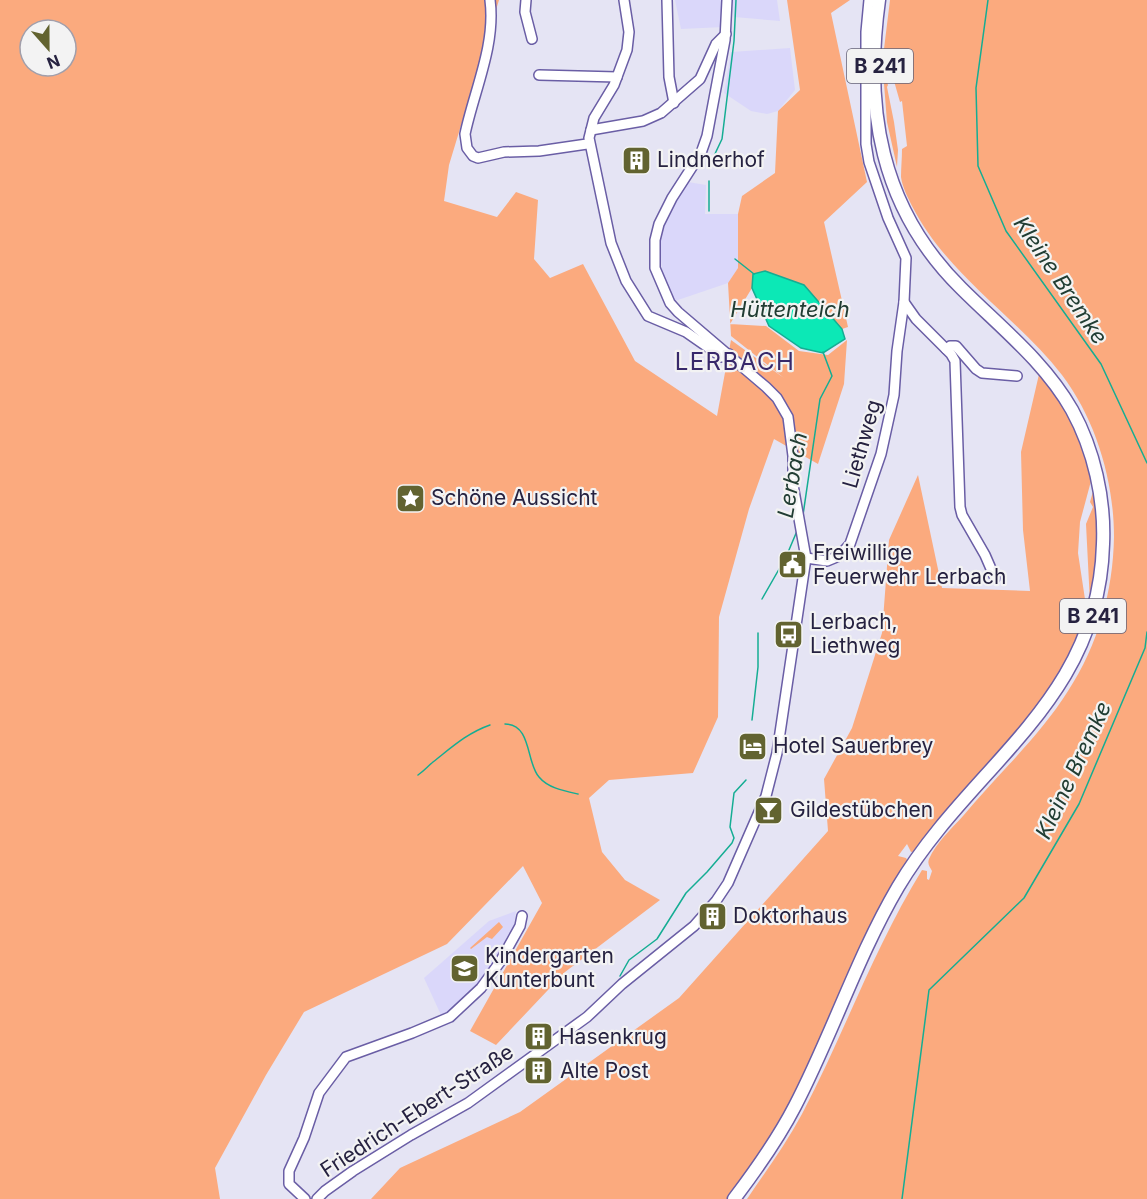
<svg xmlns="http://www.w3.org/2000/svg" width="1147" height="1199" font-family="Inter,sans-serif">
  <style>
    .built { fill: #dad7fa }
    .green { fill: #fbaa7e; fill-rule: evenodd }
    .water { fill: #0ce8b6; stroke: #14ad93; stroke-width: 1.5 }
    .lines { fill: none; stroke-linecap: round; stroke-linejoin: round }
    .stream { stroke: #14ad93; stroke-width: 1.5 }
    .minor-casing { stroke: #6a5ea5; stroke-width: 12 }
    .major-casing { stroke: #6a5ea5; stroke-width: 15 }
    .minor { stroke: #fff; stroke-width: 9 }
    .major { stroke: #fff; stroke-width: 12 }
    .labels { text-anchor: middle; stroke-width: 4.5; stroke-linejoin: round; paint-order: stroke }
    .shield { fill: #f3f3f3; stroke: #646176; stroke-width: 1.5 }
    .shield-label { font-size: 20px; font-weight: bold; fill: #262240 }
    .poi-label { font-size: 21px; fill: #262240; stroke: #f3f3f3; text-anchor: start }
    .street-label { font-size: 21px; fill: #262240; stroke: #f3f3f3 }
    .water-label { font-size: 22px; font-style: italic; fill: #213d33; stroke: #f3f3f3 }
    .quarter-label { font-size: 24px; letter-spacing: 1.5px; fill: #38296b; stroke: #f3f3f3 }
  </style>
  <rect width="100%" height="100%" fill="#e5e4f4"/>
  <!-- built -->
  <g class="built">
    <polygon points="675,0 724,0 724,27 681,29"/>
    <polygon points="733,0 777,0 780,21 734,17"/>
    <polygon points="790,48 795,90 778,111 767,114 751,111 724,93 731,52"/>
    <polygon points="688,182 706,185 705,214 738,214 738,268 728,283 675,301 662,273 660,242 668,214"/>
    <polygon points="516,911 513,932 500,957 483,980 455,1008 441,1015 424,978 489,921"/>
  </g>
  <!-- green -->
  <g class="green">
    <path d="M0,0H499L449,165L444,201L497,217L516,192L538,200L534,259L550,278L583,264L635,361L717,416L731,340L784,378L731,336L728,283L738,268V214L742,196L775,173L778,111L800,90L787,0H850L831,13L867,182L824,222L848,327L842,329L804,285L753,274L752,288L730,324L766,326L799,351L828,355L847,340L844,384L818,464L774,439L749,509L719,617L718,717L693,773L609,780L589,798L602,852L625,880L660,900L565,972L496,1045L470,1031L542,903L523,866L447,944L304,1012L266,1075L215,1168L220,1199H0ZM30,30H66V66H30Z"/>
    <path d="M890,0H1147V1199H747C766,1171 786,1144 802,1114C844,1034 874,948 922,870L927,871V879L929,880L932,871C930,867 927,864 929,859C936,843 952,828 963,816C998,774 1039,737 1068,691C1098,645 1113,592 1114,537C1114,481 1096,420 1062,375C1015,315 948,276 912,206C908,198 902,186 901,177C901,168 902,158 902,149L907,146L902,101L900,102L894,81L892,80L883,57Z"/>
    <polygon points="883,71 888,85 887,87 894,122 898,150 897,167 887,122"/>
    <polygon points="1040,370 1069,413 1091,468 1091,481 1080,522 1078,553 1088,619 1057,684 918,851 911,852 907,844 898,856 906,858 909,863 790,1108 730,1199 371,1199 400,1168 520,1112 679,998 828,831 824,779 852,728 882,633 889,540 918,475 942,588 1030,591 1023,530 1021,452"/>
    <polygon points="1094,488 1100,535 1090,603 1086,524 1093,507 1090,502"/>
    <polygon points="499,922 503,927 492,939 487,937 471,949 470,948"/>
  </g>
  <!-- water -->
  <polygon class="water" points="765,271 804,285 842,329 845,339 823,353 801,348 769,326 752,288 753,274"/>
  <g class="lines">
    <!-- stream -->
    <g class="stream">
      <polyline points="988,0 976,88 978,166 1006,231 1101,364 1147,463"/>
      <polyline points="713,158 722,139 734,41 736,0"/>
      <polyline points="709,211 709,181"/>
      <polyline points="735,259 754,274"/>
      <polyline points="803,515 820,399 832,376 823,352"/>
      <polyline points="762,599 786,557 797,531"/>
      <polyline points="752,720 758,667 758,633"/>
      <path d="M505,724C532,724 526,763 539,777C548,788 564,791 578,794"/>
      <path d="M418,775C424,771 427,767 433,762C451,748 467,733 490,725"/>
      <polyline points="620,976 629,960 657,939 686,893 707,872 732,843 734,838 730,827 734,793 746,780"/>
      <polyline points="902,1199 929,990 1024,898 1079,804 1145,648 1147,632"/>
    </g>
    <defs>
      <g id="minor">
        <path d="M490,0C496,45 474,91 465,134L467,148L473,156L478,158L504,152L539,151L587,144"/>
        <polyline points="526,0 525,12 532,39"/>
        <polyline points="624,0 629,32 627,50 614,85 594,118 589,138 611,243 626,281 648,316 686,332 722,357 729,354"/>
        <polyline points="667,0 669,77 674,103"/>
        <polyline points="539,75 617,77"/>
        <polyline points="591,130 643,121 661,113 700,79 716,44 726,34"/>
        <polyline points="904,302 916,319 951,354 955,361 960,507 962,515 985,555 995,578"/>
        <polyline points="946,349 950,346 956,346 976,369 982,373 1017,376"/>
        <polyline points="806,558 827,561 839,556 850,544 881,454 894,395 897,351 904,302 906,258 888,218 869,162 866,144 866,32 869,0"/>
        <polyline points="305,1199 289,1184 289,1171 304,1138 319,1093 346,1057 412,1033 450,1017 481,988 500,962 520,926 522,916"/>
        <polyline points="317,1199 325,1191 353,1171 411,1135 468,1103 587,1017 622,984 694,926 716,901 728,883 766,796 777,753 806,558 793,485 793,456 788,417 777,398 766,387 678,312 670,303 655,268 655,240 659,224 672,198 701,153 707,136 725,40 727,0"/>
      </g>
      <path id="major" d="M734,1199C756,1170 778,1139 795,1106C832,1035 857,957 898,887C971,764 1099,703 1103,544C1105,499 1094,450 1072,410C1044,361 1000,327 961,288C880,208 864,108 879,0"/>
    </defs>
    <!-- minor casing -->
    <use href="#minor" class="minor-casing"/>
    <!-- major casing -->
    <use href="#major" class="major-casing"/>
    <!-- minor -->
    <use href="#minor" class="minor"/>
    <!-- major -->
    <use href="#major" class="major"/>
  </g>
  <!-- icons -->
  <defs>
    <symbol id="building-square" viewBox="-11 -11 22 22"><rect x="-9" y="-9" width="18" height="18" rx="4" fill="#626330" stroke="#f3f3f3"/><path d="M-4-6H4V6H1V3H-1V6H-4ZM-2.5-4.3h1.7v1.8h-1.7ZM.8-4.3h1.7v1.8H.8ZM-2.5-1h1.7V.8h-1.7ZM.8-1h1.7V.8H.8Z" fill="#fff"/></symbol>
    <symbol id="sight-square" viewBox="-11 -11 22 22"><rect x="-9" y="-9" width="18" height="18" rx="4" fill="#626330" stroke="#f3f3f3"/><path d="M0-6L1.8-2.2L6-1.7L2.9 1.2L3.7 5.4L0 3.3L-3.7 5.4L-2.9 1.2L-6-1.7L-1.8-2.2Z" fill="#fff"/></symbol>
    <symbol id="civic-square" viewBox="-11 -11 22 22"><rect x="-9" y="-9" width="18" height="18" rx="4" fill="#626330" stroke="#f3f3f3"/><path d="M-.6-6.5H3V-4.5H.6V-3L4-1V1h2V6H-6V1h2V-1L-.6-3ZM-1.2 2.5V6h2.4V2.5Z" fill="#fff"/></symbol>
    <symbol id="bus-square" viewBox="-11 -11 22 22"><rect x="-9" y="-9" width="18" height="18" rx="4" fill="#626330" stroke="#f3f3f3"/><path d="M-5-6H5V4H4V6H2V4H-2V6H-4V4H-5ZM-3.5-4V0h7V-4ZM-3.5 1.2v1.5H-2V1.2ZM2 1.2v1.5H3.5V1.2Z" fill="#fff"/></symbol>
    <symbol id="hotel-square" viewBox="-11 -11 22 22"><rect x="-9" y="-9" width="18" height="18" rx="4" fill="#626330" stroke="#f3f3f3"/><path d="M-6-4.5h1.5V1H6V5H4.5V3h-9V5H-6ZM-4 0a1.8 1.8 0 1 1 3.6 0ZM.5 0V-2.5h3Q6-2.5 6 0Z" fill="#fff"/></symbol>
    <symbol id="bar-square" viewBox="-11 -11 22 22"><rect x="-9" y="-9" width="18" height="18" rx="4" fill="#626330" stroke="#f3f3f3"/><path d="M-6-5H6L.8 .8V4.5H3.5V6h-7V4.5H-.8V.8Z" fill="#fff"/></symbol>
    <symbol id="school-square" viewBox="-11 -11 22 22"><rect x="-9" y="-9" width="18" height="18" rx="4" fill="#626330" stroke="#f3f3f3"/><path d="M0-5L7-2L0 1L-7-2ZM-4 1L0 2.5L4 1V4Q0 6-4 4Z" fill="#fff"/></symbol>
  </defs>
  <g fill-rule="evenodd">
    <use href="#building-square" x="620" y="144" width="33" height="33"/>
    <use href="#sight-square" x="394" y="482" width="33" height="33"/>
    <use href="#civic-square" x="776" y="548" width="33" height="33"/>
    <use href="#bus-square" x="772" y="618" width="33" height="33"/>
    <use href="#hotel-square" x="736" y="730" width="33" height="33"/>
    <use href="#bar-square" x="752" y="794" width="33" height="33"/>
    <use href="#building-square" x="696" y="900" width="33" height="33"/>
    <use href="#school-square" x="448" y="952" width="33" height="33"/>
    <use href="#building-square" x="522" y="1020" width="33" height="33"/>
    <use href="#building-square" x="522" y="1054" width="33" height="33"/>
  </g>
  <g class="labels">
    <!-- shield labels -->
    <g class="shield">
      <rect x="847" y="49" width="66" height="34" rx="4.5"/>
      <rect x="1060" y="599" width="66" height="34" rx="4.5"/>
    </g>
    <g class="shield-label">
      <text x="880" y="73">B 241</text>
      <text x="1093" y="623">B 241</text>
    </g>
    <!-- poi labels -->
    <g class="poi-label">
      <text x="657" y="167">Lindnerhof</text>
      <text x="431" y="505">Schöne Aussicht</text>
      <text x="813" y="560">Freiwillige<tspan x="813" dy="24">Feuerwehr Lerbach</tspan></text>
      <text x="810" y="629">Lerbach,<tspan x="810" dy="24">Liethweg</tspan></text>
      <text x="773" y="753">Hotel Sauerbrey</text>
      <text x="790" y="817">Gildestübchen</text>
      <text x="733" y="923">Doktorhaus</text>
      <text x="485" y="963">Kindergarten<tspan x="485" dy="24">Kunterbunt</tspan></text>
      <text x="559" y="1044">Hasenkrug</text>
      <text x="560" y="1078">Alte Post</text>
    </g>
    <!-- street labels -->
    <g class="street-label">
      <text transform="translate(862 444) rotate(-74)" y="7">Liethweg</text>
      <text transform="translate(417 1111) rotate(-33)" y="7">Friedrich-Ebert-Straße</text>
    </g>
    <!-- water labels -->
    <g class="water-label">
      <text transform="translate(1061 280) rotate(56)" y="8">Kleine Bremke</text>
      <text x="790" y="317">Hüttenteich</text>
      <text transform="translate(792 475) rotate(-80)" y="8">Lerbach</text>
      <text transform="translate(1073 770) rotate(-65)" y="8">Kleine Bremke</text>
    </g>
    <!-- quarter labels -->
    <g class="quarter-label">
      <text x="735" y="370">LERBACH</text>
    </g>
  </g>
  <!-- north arrow -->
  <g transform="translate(48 48) rotate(159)"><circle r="28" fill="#f3f3f3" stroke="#a19fab" stroke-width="1.5"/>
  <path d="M0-4.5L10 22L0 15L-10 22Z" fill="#626330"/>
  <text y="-9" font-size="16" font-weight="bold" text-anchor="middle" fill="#262240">N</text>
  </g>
</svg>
